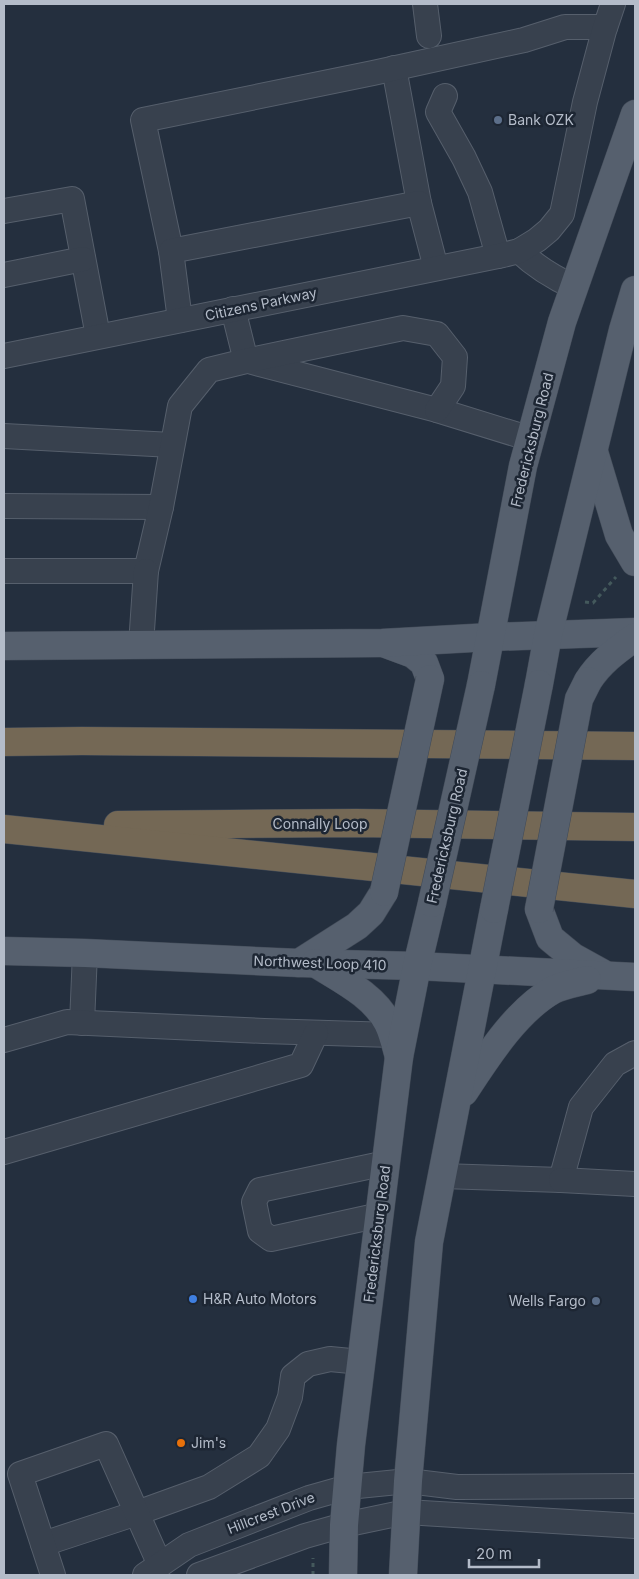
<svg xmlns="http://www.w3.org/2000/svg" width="639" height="1579" font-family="Inter,sans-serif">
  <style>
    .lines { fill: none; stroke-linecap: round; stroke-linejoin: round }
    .minor-casing { stroke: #565f6c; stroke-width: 26 }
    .major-casing { stroke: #414a57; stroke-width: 29 }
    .highway-casing { stroke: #434c59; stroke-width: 29 }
    .path { stroke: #44595c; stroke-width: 3; stroke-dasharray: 4 4; stroke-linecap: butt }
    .minor { stroke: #38414e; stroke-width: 24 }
    .major { stroke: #56606e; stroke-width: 28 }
    .highway { stroke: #746855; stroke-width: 28 }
    .major-bridge-casing { stroke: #414a57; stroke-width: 29; stroke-linecap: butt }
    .major-bridge { stroke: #56606e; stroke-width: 28 }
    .service-dot { fill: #5c6f8a; stroke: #1d2633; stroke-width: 2 }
    .shop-dot { fill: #3f7fe0; stroke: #1d2633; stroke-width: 2 }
    .food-dot { fill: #e8710a; stroke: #1d2633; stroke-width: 2 }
    .labels { text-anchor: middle; stroke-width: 5; stroke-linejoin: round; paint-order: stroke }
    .poi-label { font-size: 14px; fill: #b4bcc9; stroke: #1d2633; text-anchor: start }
    .street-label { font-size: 14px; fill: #b4bcc9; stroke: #1d2633 }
  </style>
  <rect width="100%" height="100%" fill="#242f3e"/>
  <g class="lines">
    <defs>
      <g id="minor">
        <polyline points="425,4 429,36"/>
        <polyline points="394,68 419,203"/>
        <polyline points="445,96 438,112 464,158 480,192 498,256"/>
        <polyline points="4,211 72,199 98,336"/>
        <polyline points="171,251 143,120 373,73 524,40 565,27 605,27"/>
        <path d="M519,251C536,267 552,277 574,287"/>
        <polyline points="4,275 83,259"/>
        <polyline points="233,309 246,361"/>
        <polyline points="180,320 171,251 419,203 436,268"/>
        <polyline points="4,356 503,255 519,251 537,240 549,230 562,214 585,102 604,31 613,4"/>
        <polyline points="252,362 437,410 531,439"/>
        <polyline points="4,436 172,445"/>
        <polyline points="4,506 161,507"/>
        <polyline points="4,571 146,571 161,507 180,406 209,370 246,361 403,328 437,334 455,357 453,386 437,410"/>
        <polyline points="141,645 146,571"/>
        <polyline points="82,1023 85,953"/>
        <polyline points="4,1040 67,1022 264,1031 392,1035"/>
        <polyline points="4,1152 301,1065 316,1033"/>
        <polyline points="442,1176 561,1180 581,1107 615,1064 635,1053"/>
        <polyline points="561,1180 635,1184"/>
        <polyline points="380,1215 271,1239 260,1231 254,1202 260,1190 386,1163"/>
        <polyline points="43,1544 137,1513 209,1487 259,1456 278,1429 290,1397 293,1376 308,1364 330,1359 361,1362"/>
        <polyline points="53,1575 20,1474 106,1444 160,1565"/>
        <polyline points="145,1575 189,1545 309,1498 348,1487 408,1481 457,1487 635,1486"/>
        <polyline points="199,1575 305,1536 344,1525 406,1512 635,1526"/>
      </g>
      <g id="major">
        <polyline points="594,452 619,535 635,562"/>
        <polyline points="386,644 413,654 424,663 430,679"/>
        <polyline points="4,646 382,643 491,637 635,632"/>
        <path d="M588,681C600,662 617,650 635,637"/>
        <polyline points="539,684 548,635 623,330 635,290"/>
        <polyline points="481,685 523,466 562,322 635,114"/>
        <polyline points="539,909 550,938 573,957 602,973"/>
        <polyline points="4,951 85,953 299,963 417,966 635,977"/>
        <polyline points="299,963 357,926 371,913 384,892"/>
        <path d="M315,963C340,979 374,995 388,1023C393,1033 396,1046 399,1057"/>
        <path d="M464,1092C487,1057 516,1011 553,990C563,985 576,983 587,980"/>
        <polyline points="343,1575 344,1525 351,1445 399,1057 417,966 432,903"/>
        <polyline points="403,1575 408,1481 429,1242 494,909"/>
      </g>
      <g id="highway">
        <polyline points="4,742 82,741 635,746"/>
        <polyline points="118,825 356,823 635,827"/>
        <polyline points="4,829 635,894"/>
      </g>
    </defs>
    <!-- minor casing -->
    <use href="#minor" class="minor-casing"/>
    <!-- major casing -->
    <use href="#major" class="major-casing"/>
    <!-- highway casing -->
    <use href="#highway" class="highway-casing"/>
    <!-- path -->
    <g class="path">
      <polyline points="585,602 593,603 616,577"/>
      <polyline points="313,1575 313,1558"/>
    </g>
    <!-- minor -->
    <use href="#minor" class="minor"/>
    <!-- major -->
    <use href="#major" class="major"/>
    <!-- highway -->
    <use href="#highway" class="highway"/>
    <defs>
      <g id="major-bridge">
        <polyline points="384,892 430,679"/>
        <polyline points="432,903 481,685"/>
        <polyline points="494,909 539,684"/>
        <polyline points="539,909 579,699 588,681"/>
      </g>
    </defs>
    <!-- major-bridge casing -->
    <use href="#major-bridge" class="major-bridge-casing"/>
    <!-- major-bridge -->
    <use href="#major-bridge" class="major-bridge"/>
  </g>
  <!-- markers -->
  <g class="service-dot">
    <circle cx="498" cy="120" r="5"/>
    <circle cx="596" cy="1301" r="5"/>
  </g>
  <circle class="shop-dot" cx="193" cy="1299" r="5"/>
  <circle class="food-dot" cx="181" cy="1443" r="5"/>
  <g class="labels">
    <!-- poi labels -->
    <g class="poi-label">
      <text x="508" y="125">Bank OZK</text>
      <text x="203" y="1304">H&amp;R Auto Motors</text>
      <text x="586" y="1306" text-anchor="end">Wells Fargo</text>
      <text x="191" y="1448">Jim's</text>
    </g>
    <!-- street labels -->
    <g class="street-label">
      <text transform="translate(261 304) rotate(-12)" y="5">Citizens Parkway</text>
      <text transform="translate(532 440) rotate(-76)" y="5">Fredericksburg Road</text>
      <text x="320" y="829">Connally Loop</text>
      <text transform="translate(447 836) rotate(-77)" y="5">Fredericksburg Road</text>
      <text transform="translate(320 963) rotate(2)" y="5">Northwest Loop 410</text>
      <text transform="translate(377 1234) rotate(-83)" y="5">Fredericksburg Road</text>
      <text transform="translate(271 1513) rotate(-21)" y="5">Hillcrest Drive</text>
    </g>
  </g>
  <!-- border -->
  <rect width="639" height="1579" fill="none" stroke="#b4bcc9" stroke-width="10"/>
  <!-- scale -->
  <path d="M469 1559v8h70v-8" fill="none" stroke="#b4bcc9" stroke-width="2.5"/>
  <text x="476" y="1559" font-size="15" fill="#b4bcc9" stroke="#1d2633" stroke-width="4" paint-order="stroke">20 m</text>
</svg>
